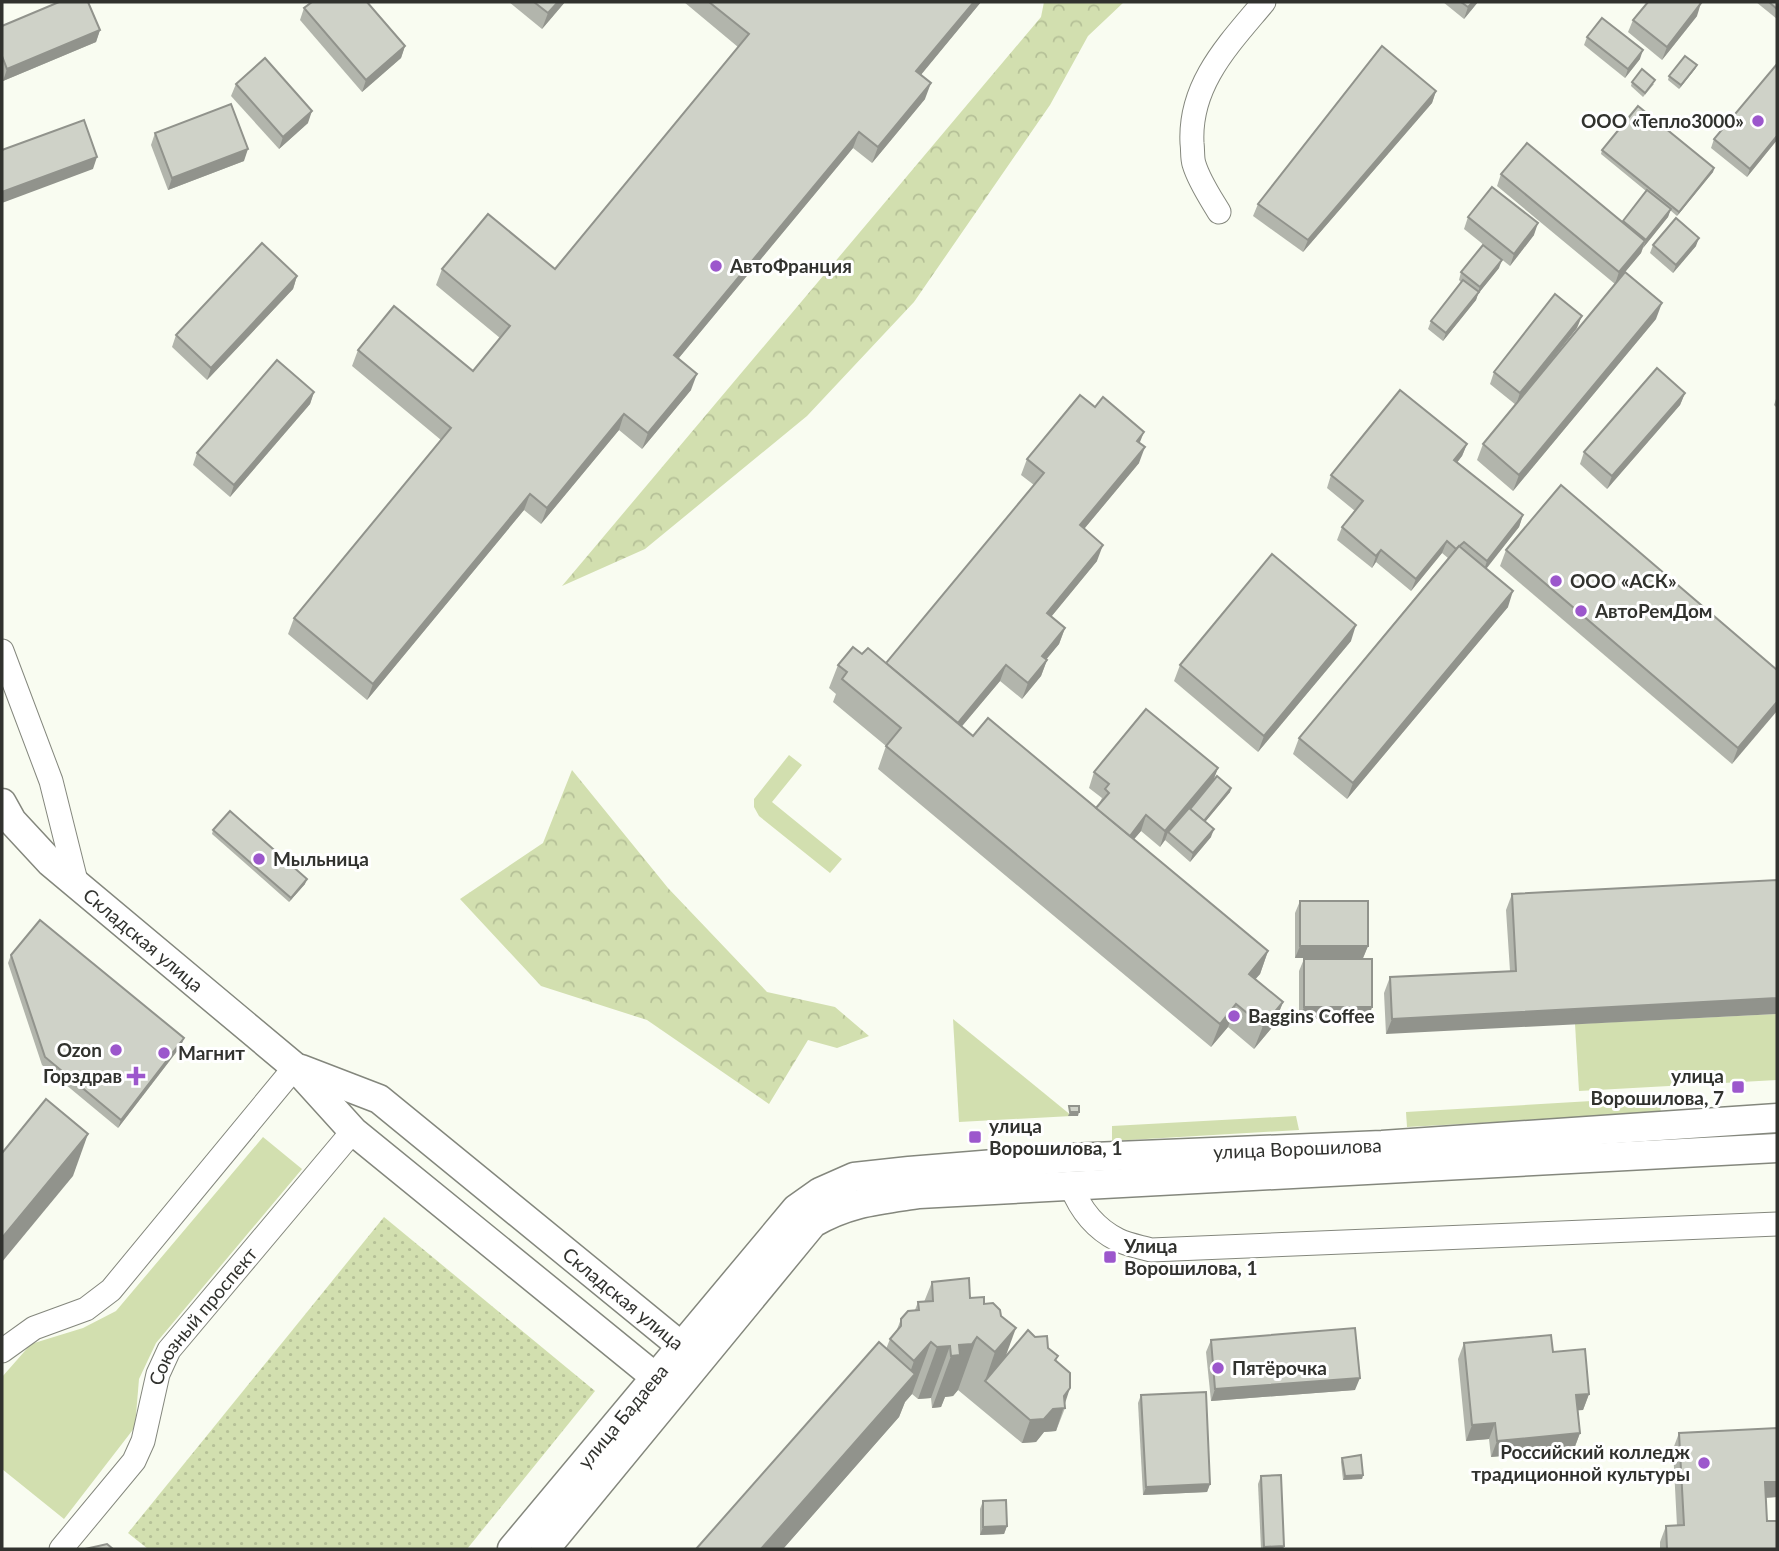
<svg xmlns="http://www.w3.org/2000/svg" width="1779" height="1551" font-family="Lato,sans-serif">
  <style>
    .grass { fill: #d2dfaf }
    .forest { fill: url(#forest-crowns) }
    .park { fill: url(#park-dots) }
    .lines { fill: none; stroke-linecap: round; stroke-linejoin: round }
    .minor-casing { stroke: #84877d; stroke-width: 25 }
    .tertiary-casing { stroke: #84877d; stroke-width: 31 }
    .minor { stroke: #fff; stroke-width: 23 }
    .tertiary { stroke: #fff; stroke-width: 28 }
    .wall { fill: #b2b5ac }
    .shaded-wall { fill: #91938c }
    .building { fill: #cfd2c8; stroke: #91938c; stroke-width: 2 }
    .poi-dot { fill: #9c57cc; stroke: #fff; stroke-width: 2.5 }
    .labels { text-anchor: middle; stroke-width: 6; stroke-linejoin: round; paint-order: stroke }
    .poi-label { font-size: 19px; font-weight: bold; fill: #31322e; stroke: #fff; text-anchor: start }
    .street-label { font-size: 19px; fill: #31322e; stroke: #fff }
  </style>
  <defs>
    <pattern id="forest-crowns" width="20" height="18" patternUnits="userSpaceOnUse" patternTransform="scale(1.75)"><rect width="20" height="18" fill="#d2dfaf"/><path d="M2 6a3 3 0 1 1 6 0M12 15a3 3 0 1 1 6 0" fill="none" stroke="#b5c097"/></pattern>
    <pattern id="park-dots" width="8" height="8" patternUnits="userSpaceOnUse" patternTransform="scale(1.75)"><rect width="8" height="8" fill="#d2dfaf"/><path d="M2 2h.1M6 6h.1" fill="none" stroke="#b5c097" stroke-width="1.8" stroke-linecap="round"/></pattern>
  </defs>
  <rect width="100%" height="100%" fill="#f9fcf1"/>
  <!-- grass -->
  <g class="grass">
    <polygon points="789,755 802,765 772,802 842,859 830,873 759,816 754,807 754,799"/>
    <polygon points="1777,1014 1777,1080 1579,1091 1575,1024"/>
    <polygon points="953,1019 1072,1116 959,1122"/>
    <polygon points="1659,1097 1661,1113 1407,1127 1406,1112"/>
    <polygon points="1296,1116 1299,1130 1112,1141 1112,1126"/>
    <polygon points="263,1137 302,1169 156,1343 139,1379 135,1427 64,1519 2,1469 2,1377 31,1344 83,1328 116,1311"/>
  </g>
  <!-- forest -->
  <g class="forest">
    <polygon points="1044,2 1124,2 1088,36 1050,105 914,302 807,416 645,549 562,586 1041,17"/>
    <polygon points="572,770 668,888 767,992 835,1007 869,1036 837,1048 808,1040 769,1104 647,1020 541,986 460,899 543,843"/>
  </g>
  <!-- park -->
  <polygon class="park" points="384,1217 595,1391 467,1549 148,1549 128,1533"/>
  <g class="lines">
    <defs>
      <g id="minor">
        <path d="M1219,212C1210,197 1199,181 1194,164C1192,158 1193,150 1192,143C1189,84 1229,44 1264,2"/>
        <polyline points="2,651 51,781 77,885"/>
        <path d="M1071,1186C1080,1209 1096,1229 1118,1240C1128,1245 1141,1247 1151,1250L1777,1224"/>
        <polyline points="2,1351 34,1328 86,1309 111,1290 295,1067"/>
        <path id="s1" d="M61,1549L134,1461L143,1441L158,1374L169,1350L353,1131"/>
      </g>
      <g id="tertiary">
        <path id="s2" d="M2,803L12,821L50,862L295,1067L353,1131L655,1377L673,1375"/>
        <path id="s3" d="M301,1069L379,1099L681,1346L687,1363"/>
        <path id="s4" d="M512,1549L796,1209L820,1192L854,1177L909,1171L1069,1158L1382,1145L1777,1118"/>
        <path d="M545,1549L813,1223C849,1202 879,1200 919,1194L1777,1148"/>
      </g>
    </defs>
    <!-- minor casing -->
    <use href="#minor" class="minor-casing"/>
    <!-- tertiary casing -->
    <use href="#tertiary" class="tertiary-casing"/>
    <!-- minor -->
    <use href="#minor" class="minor"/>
    <!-- tertiary -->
    <use href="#tertiary" class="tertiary"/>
  </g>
  <!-- wall -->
  <g class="wall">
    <polygon points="509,2 565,2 542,29"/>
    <polygon points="684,2 981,2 921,74 925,99 872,163 853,148 678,359 691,390 642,449 619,430 541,524 524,510 367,700 288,634 294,618 441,440 352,366 358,350 473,371 500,338 436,285 442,269 555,269 738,47"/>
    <polygon points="1443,2 1478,2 1464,19"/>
    <polygon points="1756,2 1777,2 1777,19"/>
    <polygon points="304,8 405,46 401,58 362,92 300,20"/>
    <polygon points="1697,16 1662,60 1628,32 1633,20"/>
    <polygon points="2,26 100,30 96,42 3,81 2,78"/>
    <polygon points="1587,37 1640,59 1625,78 1584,45"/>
    <polygon points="1697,65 1695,69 1679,89 1668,80 1669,76"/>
    <polygon points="1632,82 1654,84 1643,97 1631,86"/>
    <polygon points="236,84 308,123 279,149 231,96"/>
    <polygon points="1436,91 1432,103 1303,252 1253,216 1258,204"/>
    <polygon points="155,133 244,161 168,190 151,145"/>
    <polygon points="1714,139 1777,140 1747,177 1711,148"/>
    <polygon points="1602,150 1714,168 1713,172 1677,216 1670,210 1668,217 1643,248 1641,253 1615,284 1497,186 1501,174 1622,222 1646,191 1601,154"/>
    <polygon points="1468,217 1534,235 1510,266 1464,229"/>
    <polygon points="1653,245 1696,246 1673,273 1650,253"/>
    <polygon points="1499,268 1478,294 1476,300 1443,341 1428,329 1431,321 1461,282 1459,280 1461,272"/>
    <polygon points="297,276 293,289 207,380 172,347 176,335"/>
    <polygon points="1656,319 1513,491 1477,460 1483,444 1516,405 1490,384 1494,372 1577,328 1528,389"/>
    <polygon points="314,392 310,404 230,497 193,465 197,453"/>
    <polygon points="1685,393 1680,405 1607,489 1580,464 1584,452"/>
    <polygon points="1777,396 1777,408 1774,405"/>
    <polygon points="1140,443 1139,463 1084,529 1097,561 1051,617 1065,628 1059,644 1046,659 1047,660 1041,676 1022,699 1000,681 962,726 973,736 1096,808 1099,804 1102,798 1089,788 1094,772 1218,768 1213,780 1231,788 1230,792 1205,822 1211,837 1190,862 1165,840 1160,847 1141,831 1134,839 1268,951 1260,974 1255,979 1283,1002 1274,1025 1254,1049 1228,1027 1211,1047 878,769 886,746 833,702 836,694 829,688 838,665 862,654 886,663 1034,485 1021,475 1027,459"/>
    <polygon points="1467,444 1462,456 1457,462 1523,515 1519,527 1486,568 1508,607 1347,799 1293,754 1299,738 1448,558 1442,553 1411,591 1376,562 1372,568 1337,540 1342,527 1355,511 1327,488 1331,475"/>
    <polygon points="1506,550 1777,670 1732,764 1500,566"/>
    <polygon points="1351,641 1258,752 1174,681 1180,665"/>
    <polygon points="213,830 305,884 289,902 212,834"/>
    <polygon points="1777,880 1386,1034 1384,993 1390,977 1510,971 1506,910 1512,894"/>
    <polygon points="1300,901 1368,946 1363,958 1295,958 1295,913"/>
    <polygon points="11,955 181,1046 118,1128 42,1065 8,963"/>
    <polygon points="1304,959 1372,1007 1368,1019 1299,1019 1299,971"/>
    <polygon points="932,1282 984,1304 1005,1357 1048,1348 1058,1356 1056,1361 1065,1408 1056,1431 1044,1432 1036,1442 1022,1443 958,1390 953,1396 945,1397 941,1407 932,1408 931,1398 918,1399 912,1394 905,1402 899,1417 783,1549 696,1549 886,1349 890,1339 896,1332 901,1319 915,1310 918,1302 924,1302"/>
    <polygon points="1211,1340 1355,1390 1211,1401 1206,1352"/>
    <polygon points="1464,1343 1589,1394 1583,1410 1578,1410 1580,1433 1574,1449 1491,1457 1489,1439 1466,1441 1458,1359"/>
    <polygon points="1141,1395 1210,1484 1207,1492 1143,1495 1138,1403"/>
    <polygon points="1777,1428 1777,1497 1766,1498 1767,1521 1777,1549 1660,1549 1660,1542 1666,1526 1677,1526 1673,1449 1679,1433"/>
    <polygon points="1342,1458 1363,1475 1362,1479 1343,1480 1341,1462"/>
    <polygon points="1261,1476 1284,1546 1283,1549 1261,1549 1258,1484"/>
    <polygon points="983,1501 1007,1526 1004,1534 980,1535 980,1509"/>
  </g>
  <!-- shaded-wall -->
  <g class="shaded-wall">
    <polygon points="558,2 565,2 542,29 548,13"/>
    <polygon points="974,2 981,2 911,87 916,71"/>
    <polygon points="1473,2 1478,2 1464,19 1468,7"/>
    <polygon points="1701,3 1697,16 1662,60 1667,47"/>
    <polygon points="100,30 96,42 3,81 7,69"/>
    <polygon points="405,46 401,58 362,92 366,80"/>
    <polygon points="1643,50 1640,59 1625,78 1628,69"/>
    <polygon points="1697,65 1695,69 1679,89 1681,85"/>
    <polygon points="931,83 925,99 872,163 878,147"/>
    <polygon points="1436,91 1432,103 1303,252 1308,240"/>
    <polygon points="312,111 308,123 279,149 283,137"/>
    <polygon points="859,132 853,148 668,371 674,355"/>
    <polygon points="1777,136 1777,140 1747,177 1750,169"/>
    <polygon points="248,149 244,161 168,190 172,178"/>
    <polygon points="97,157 93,169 2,203 2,192"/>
    <polygon points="1714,168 1713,172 1677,216 1679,212"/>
    <polygon points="1671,209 1668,217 1643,248 1646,240"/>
    <polygon points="1538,223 1534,235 1510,266 1514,254"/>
    <polygon points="1699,238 1696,246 1673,273 1676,265"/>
    <polygon points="1645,241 1641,253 1615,284 1619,272"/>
    <polygon points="1502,260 1499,268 1478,294 1476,300 1443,341 1446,333 1477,294 1480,287"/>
    <polygon points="297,276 293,289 207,380 211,368"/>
    <polygon points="1662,303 1656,319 1513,491 1519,475"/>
    <polygon points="1582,316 1577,328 1516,405 1520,393"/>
    <polygon points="697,374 691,390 642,449 648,433"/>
    <polygon points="314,392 310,404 230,497 234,485"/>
    <polygon points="1685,393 1680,405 1607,489 1612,476"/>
    <polygon points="624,414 619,430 541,524 547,508"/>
    <polygon points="1144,432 1138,447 1137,441"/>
    <polygon points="1467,444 1462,456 1450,472 1454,460"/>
    <polygon points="1145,447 1139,463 1074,541 1080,525"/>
    <polygon points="530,494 524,510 367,700 373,684"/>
    <polygon points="1523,515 1519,527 1483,573 1487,561"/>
    <polygon points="1447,541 1442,553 1411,591 1416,579"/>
    <polygon points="1103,545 1097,561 1041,629 1047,613"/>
    <polygon points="1381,550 1376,562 1372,568 1376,556"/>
    <polygon points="1513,591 1508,607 1347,799 1353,783"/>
    <polygon points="1356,625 1351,641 1258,752 1264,736"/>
    <polygon points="1065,628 1059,644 1036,672 1042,656"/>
    <polygon points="1047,660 1041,676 1022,699 1028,683"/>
    <polygon points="1006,665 1000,681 947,744 953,728"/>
    <polygon points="1777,702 1777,711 1732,764 1738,748"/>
    <polygon points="1218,768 1212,784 1168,832 1165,840 1160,847 1165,831"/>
    <polygon points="1231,788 1230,792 1200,828 1202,824"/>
    <polygon points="1146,815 1141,831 1119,857 1125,841"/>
    <polygon points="1214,829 1211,837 1190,862 1193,853"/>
    <polygon points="307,879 305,884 289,902 291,898"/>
    <polygon points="1300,946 1368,946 1363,958 1295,958"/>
    <polygon points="1268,951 1260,974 1240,997 1249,974"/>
    <polygon points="1777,998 1777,1014 1386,1034 1392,1019"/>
    <polygon points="1283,1002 1274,1025 1254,1049 1263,1026"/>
    <polygon points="1236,1004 1228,1027 1211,1047 1220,1024"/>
    <polygon points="1304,1007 1372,1007 1368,1019 1299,1019"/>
    <polygon points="184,1038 181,1046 118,1128 121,1120"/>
    <polygon points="1070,1112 1079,1112 1078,1116 1068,1116"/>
    <polygon points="88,1134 73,1176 2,1262 2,1238"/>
    <polygon points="1016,1328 997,1380 985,1381 995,1352"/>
    <polygon points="977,1337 958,1390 953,1396 945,1397 941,1407 932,1408 951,1356 959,1345"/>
    <polygon points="931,1342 912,1394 905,1402 899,1417 783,1549 761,1549 906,1384 914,1361"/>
    <polygon points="950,1346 931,1398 918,1399 937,1347"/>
    <polygon points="1360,1378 1355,1390 1211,1401 1215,1389"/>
    <polygon points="1070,1388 1056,1431 1044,1432 1036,1442 1022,1443 1030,1420 1064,1396"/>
    <polygon points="1589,1394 1583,1410 1571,1411 1576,1395"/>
    <polygon points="1495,1423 1489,1439 1466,1441 1472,1425"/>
    <polygon points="1580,1433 1574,1449 1491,1457 1497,1441"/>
    <polygon points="1363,1475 1362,1479 1343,1480 1345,1476"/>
    <polygon points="1765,1482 1777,1482 1777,1497 1760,1498"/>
    <polygon points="1210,1484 1207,1492 1143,1495 1146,1487"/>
    <polygon points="1007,1526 1004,1534 980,1535 983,1527"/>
    <polygon points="1284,1546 1283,1549 1263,1549 1264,1547"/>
  </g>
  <!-- building -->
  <g class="building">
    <polygon points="59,2 88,2 100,30 7,69 2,56 2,26"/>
    <polygon points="312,2 367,2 405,46 366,80 304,8"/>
    <polygon points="534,2 558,2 548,13"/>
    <polygon points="709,2 974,2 916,71 931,83 878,147 859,132 674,355 697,374 648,433 624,414 547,508 530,494 373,684 294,618 451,428 358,350 394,306 473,371 510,326 442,269 488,214 555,269 749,34"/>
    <polygon points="1461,2 1473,2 1468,7"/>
    <polygon points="1648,2 1699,2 1701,3 1667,47 1633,20"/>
    <polygon points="1769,2 1777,2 1777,9"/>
    <polygon points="1602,18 1643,50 1628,69 1587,37"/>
    <polygon points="1382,46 1436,91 1308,240 1258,204"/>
    <polygon points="1685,56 1697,65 1681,85 1669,76"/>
    <polygon points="265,58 312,111 283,137 236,84"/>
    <polygon points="1777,64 1777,136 1750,169 1714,139"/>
    <polygon points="1642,69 1655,80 1645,93 1632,82"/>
    <polygon points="231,104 248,149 172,178 155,133"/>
    <polygon points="1638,106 1714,168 1679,212 1602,150"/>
    <polygon points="84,120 97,157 2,192 2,150"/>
    <polygon points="1527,143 1645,241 1619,272 1501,174"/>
    <polygon points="1492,187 1538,223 1514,254 1468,217"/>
    <polygon points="1647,190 1671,209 1646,240 1623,221"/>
    <polygon points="1676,218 1699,238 1676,265 1653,245"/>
    <polygon points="262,243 297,276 211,368 176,335"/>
    <polygon points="1483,245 1502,260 1480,287 1461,272"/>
    <polygon points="1625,272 1662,303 1519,475 1483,444"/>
    <polygon points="1463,280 1479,292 1446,333 1431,321"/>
    <polygon points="1555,294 1582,316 1520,393 1494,372"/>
    <polygon points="277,360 314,392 234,485 197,453"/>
    <polygon points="1657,368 1685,393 1612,476 1584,452"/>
    <polygon points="1400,390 1467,444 1454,460 1523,515 1487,561 1464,542 1456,549 1447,541 1416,579 1381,550 1376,556 1342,527 1363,501 1331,475"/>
    <polygon points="1080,395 1095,407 1103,397 1144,432 1137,441 1145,447 1080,525 1103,545 1047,613 1065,628 1042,656 1047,660 1028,683 1006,665 958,723 886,663 1044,473 1027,459"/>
    <polygon points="1561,485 1777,670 1777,702 1738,748 1506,550"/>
    <polygon points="1459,546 1513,591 1353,783 1299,738"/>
    <polygon points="1272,554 1356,625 1264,736 1180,665"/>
    <polygon points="853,647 862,654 868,648 973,736 988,718 1268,951 1249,974 1283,1002 1263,1026 1236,1004 1220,1024 886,746 901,728 842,679 847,672 838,665"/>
    <polygon points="1146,709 1218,768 1165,831 1146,815 1130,836 1096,808 1109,793 1105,789 1109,784 1094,772"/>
    <polygon points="1217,776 1231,788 1204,821 1190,809"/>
    <polygon points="1189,808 1214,829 1193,853 1168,832"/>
    <polygon points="230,811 307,879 291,898 213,830"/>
    <polygon points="1777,880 1777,998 1392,1019 1390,977 1516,971 1512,894"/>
    <rect x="1300" y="901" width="68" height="45"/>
    <polygon points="40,920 184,1038 121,1120 45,1057 11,955"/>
    <rect x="1304" y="959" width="68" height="48"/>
    <polygon points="46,1099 88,1134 2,1238 2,1153"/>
    <polygon points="1069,1106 1079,1106 1079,1112 1070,1112"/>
    <polygon points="969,1278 970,1298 984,1297 984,1304 993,1303 1000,1310 1001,1316 1016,1328 995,1352 977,1337 972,1344 959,1345 960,1355 951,1356 950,1346 937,1347 931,1342 914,1361 890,1339 901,1326 901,1319 908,1311 919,1310 918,1302 933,1301 932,1282"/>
    <polygon points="1355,1328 1360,1378 1215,1389 1211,1340"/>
    <polygon points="1028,1330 1035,1337 1047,1336 1048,1348 1058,1356 1055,1360 1070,1373 1070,1388 1064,1396 1065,1408 1053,1409 1044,1419 1030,1420 985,1381"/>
    <polygon points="1551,1335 1553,1352 1585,1349 1589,1394 1576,1395 1580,1433 1497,1441 1495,1423 1472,1425 1464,1343"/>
    <polygon points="879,1342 915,1374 761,1549 696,1549"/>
    <polygon points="1206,1392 1210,1484 1146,1487 1141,1395"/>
    <polygon points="1777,1428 1777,1482 1765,1482 1767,1521 1777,1521 1777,1549 1667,1549 1666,1526 1684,1525 1679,1433"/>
    <polygon points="1361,1455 1363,1475 1345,1476 1342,1458"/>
    <polygon points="1281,1475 1284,1546 1264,1547 1261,1476"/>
    <polygon points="1006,1500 1007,1526 983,1527 983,1501"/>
    <polygon points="107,1544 113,1549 85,1549"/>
  </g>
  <!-- markers -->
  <g class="poi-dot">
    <circle cx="1758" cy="121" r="7"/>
    <circle cx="716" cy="266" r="7"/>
    <circle cx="1556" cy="581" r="7"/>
    <circle cx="1581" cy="611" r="7"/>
    <circle cx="259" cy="859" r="7"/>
    <circle cx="1234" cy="1016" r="7"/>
    <circle cx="116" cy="1050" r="7"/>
    <circle cx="164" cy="1053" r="7"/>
    <path d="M132.5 1065.5h7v7h7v7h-7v7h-7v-7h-7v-7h7z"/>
    <rect x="1731" y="1080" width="14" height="14" rx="3.5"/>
    <rect x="968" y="1130" width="14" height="14" rx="3.5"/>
    <rect x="1103" y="1250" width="14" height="14" rx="3.5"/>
    <circle cx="1218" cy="1368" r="7"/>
    <circle cx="1704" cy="1463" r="7"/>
  </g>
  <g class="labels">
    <!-- poi labels -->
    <g class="poi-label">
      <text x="1744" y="128" text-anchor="end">ООО «Тепло3000»</text>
      <text x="730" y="273">АвтоФранция</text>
      <text x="1570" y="588">ООО «АСК»</text>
      <text x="1595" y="618">АвтоРемДом</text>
      <text x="273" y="866">Мыльница</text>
      <text x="1248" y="1023">Baggins Coffee</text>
      <text x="102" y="1057" text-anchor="end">Ozon</text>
      <text x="178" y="1060">Магнит</text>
      <text x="122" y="1083" text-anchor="end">Горздрав</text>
      <text x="1724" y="1083" text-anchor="end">улица<tspan x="1724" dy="22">Ворошилова, 7</tspan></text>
      <text x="989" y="1133">улица<tspan x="989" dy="22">Ворошилова, 1</tspan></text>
      <text x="1124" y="1253">Улица<tspan x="1124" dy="22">Ворошилова, 1</tspan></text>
      <text x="1232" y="1375">Пятёрочка</text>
      <text x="1690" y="1459" text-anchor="end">Российский колледж<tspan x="1690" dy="22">традиционной культуры</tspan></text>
    </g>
    <!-- street labels -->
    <g class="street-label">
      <text dy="7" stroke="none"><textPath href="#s2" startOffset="198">Складская улица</textPath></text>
      <text dy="7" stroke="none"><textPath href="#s4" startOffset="954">улица Ворошилова</textPath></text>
      <text dy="7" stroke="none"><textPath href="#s3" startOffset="399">Складская улица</textPath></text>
      <text dy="7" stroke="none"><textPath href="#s1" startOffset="278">Союзный проспект</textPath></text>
      <text dy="7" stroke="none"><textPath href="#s4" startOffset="173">улица Бадаева</textPath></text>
    </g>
  </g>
  <!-- border -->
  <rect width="1779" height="1551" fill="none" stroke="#31322e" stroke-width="7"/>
</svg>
